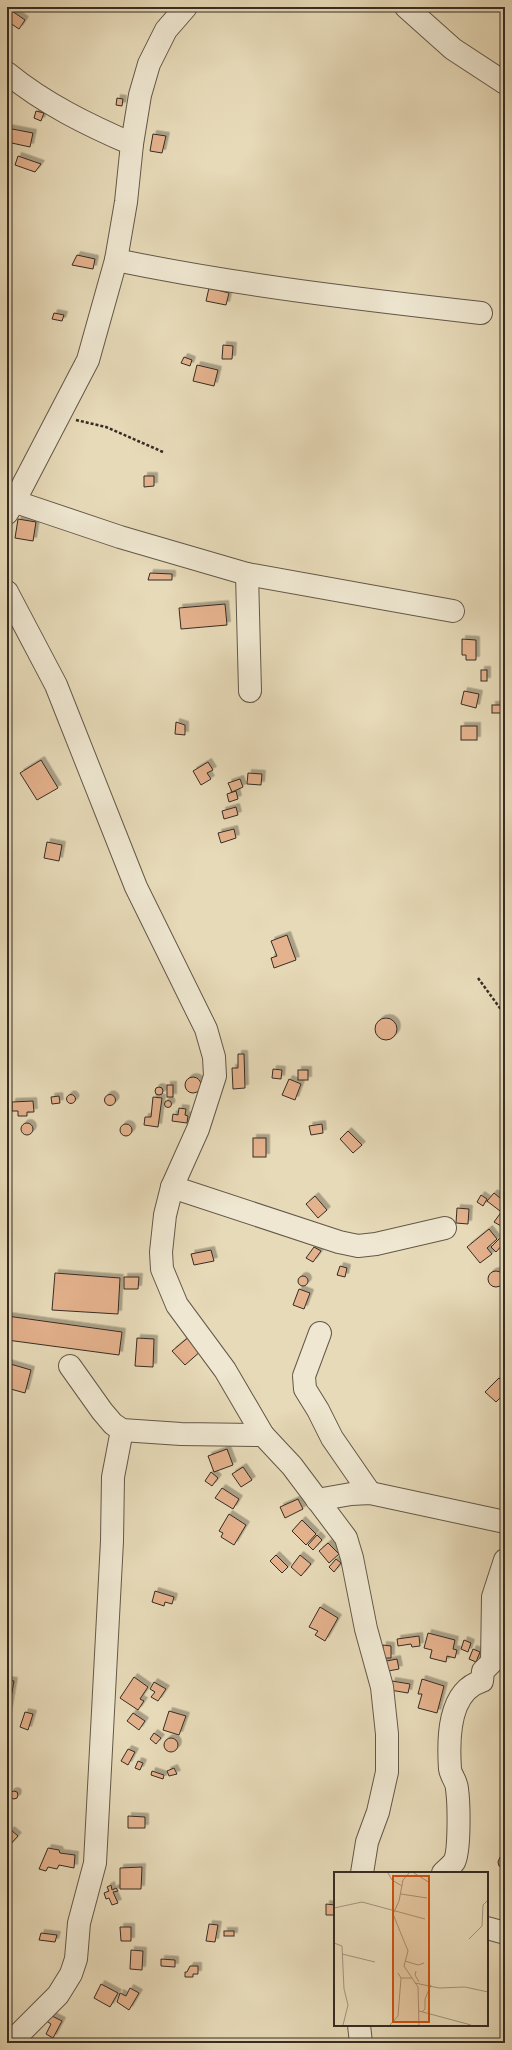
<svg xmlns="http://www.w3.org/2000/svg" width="512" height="2050" font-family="'IM FELL Great Primer',serif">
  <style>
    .building { fill: #e4b28d; stroke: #372c23; filter: url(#shadow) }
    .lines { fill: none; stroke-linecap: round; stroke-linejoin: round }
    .minor-casing { stroke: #635848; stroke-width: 24 }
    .path { stroke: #372c23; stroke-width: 2.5; stroke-dasharray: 3 2; stroke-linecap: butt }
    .minor { stroke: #efe7d1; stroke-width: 22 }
    .inset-road { fill: none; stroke: #a1947c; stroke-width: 1 }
    .view { fill: #cd520f; fill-opacity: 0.15; stroke: #cd520f; stroke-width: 2 }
    .inset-edge { fill: none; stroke: #372c23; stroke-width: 2 }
  </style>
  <defs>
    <filter id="shadow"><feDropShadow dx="3.5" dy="-3.5" stdDeviation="0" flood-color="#0004"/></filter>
  </defs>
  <rect width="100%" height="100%" fill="#e7dab8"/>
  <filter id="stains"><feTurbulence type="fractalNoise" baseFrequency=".005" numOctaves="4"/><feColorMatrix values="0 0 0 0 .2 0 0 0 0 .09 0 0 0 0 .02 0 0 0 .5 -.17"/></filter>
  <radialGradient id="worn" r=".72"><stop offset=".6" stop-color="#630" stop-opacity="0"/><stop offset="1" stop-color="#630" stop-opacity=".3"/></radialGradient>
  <!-- building -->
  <g class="building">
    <polygon points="12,11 25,20 19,29 7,21"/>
    <polygon points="117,98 123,99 122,106 116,105"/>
    <polygon points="36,111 44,113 41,121 34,118"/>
    <polygon points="7,128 33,133 30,147 7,142"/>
    <polygon points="153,134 166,136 162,153 150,151"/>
    <polygon points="18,156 41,164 35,172 15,165"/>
    <polygon points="77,255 95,259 93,269 72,265"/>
    <polygon points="209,288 229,293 226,305 206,301"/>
    <polygon points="54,313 64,315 62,321 52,319"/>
    <polygon points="223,345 233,346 232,359 222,359"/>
    <polygon points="184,357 192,360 190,366 181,363"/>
    <polygon points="197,365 218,370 214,386 193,381"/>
    <polygon points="144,476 154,476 154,486 144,487"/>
    <polygon points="18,519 36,522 33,541 15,538"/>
    <polygon points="150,573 172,574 172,580 148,580"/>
    <polygon points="225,604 227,625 181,629 179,608"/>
    <polygon points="462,639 476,640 476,660 466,660 466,655 462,655"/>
    <rect x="481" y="670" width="6" height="11"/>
    <polygon points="464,691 479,694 476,708 461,704"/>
    <rect x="492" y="705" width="10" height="8"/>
    <polygon points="176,722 185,725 185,735 175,734"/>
    <rect x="461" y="726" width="16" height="14"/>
    <polygon points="41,760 58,788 37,800 20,773"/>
    <polygon points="208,762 213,770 207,773 211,779 201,785 193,771"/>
    <polygon points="248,773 262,774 261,785 247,784"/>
    <polygon points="240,779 243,787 232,792 228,783"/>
    <polygon points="236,791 238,799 229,802 227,794"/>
    <polygon points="236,807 238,815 224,819 222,811"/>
    <polygon points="234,829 236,838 221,843 218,833"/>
    <polygon points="47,842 62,845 59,861 44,858"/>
    <polygon points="287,935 296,960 274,968 271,958 277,956 271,941"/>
    <circle cx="386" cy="1029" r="11"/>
    <polygon points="238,1054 244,1054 245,1088 233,1089 232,1068 238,1068"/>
    <polygon points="273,1069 282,1070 281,1079 272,1078"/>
    <rect x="298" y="1070" width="10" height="10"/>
    <circle cx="193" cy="1085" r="8"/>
    <polygon points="289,1079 301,1084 295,1100 282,1095"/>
    <rect x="167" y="1085" width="6" height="12"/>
    <circle cx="159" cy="1091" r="4"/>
    <circle cx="110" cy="1100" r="5.5"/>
    <circle cx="71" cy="1099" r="4.5"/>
    <polygon points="59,1096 60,1103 52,1104 51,1097"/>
    <polygon points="153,1097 162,1098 158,1127 144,1125 145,1117 151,1117"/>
    <circle cx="168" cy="1104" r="3.5"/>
    <polygon points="33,1101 34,1112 27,1112 27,1116 18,1116 18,1111 12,1111 12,1102"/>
    <polygon points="179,1108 186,1109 185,1115 188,1116 187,1123 172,1121 173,1114 178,1115"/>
    <circle cx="27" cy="1129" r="6"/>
    <polygon points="322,1124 323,1133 311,1135 309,1126"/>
    <circle cx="126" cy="1130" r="6"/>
    <polygon points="348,1131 362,1145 353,1153 340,1139"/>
    <rect x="253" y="1138" width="13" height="19"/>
    <polygon points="494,1193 505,1202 500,1211 487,1201"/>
    <polygon points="481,1195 487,1199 483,1206 477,1202"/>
    <polygon points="315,1196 327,1210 318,1218 306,1204"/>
    <polygon points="505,1207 505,1220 501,1226 494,1222"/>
    <polygon points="457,1208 469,1209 468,1224 456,1223"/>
    <polygon points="489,1229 497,1239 487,1248 492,1254 480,1263 467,1247"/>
    <polygon points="501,1237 505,1242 496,1252 491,1247"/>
    <polygon points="314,1247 321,1251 313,1262 306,1258"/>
    <polygon points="211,1250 214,1261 194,1265 191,1254"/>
    <polygon points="340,1266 347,1268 345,1277 337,1275"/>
    <circle cx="496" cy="1279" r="8"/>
    <polygon points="55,1273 120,1278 118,1314 52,1310"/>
    <circle cx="303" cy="1281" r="5"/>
    <polygon points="124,1277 139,1277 138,1289 124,1289"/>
    <polygon points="299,1289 310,1293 304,1309 293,1305"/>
    <polygon points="7,1316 122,1332 119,1355 7,1340"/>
    <polygon points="190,1336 202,1350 185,1365 172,1351"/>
    <polygon points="137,1338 154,1339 153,1367 135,1366"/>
    <polygon points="7,1363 31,1370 25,1393 7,1388"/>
    <polygon points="499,1378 505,1384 505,1393 496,1402 485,1392"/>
    <polygon points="227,1449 233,1465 214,1472 208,1456"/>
    <polygon points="243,1467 252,1480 241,1487 232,1474"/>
    <polygon points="211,1472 218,1478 212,1486 205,1481"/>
    <polygon points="222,1488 239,1499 233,1509 215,1498"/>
    <polygon points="298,1499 303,1509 285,1518 280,1507"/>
    <polygon points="229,1514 246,1525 234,1545 221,1537 223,1533 219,1531"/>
    <polygon points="302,1520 316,1534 306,1545 292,1531"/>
    <polygon points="317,1535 322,1540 313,1550 308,1545"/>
    <polygon points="328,1543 339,1554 329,1563 319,1551"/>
    <polygon points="276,1555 288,1567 282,1573 270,1561"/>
    <polygon points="300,1555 311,1564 301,1576 291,1567"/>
    <polygon points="336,1559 341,1563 334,1572 329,1567"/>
    <polygon points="155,1591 174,1597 172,1604 165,1602 164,1606 152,1602"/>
    <polygon points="320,1607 338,1618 325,1641 315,1635 318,1631 309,1627"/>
    <polygon points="428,1633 455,1640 453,1649 457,1650 455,1658 447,1656 446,1662 430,1658 432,1650 424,1648"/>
    <polygon points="419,1636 420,1646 412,1647 411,1644 398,1646 397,1639"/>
    <polygon points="464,1640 471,1643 468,1652 461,1649"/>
    <polygon points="383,1645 391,1646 391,1658 382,1658"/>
    <polygon points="473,1649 480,1652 476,1662 469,1659"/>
    <polygon points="397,1659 399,1669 383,1672 381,1662"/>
    <polygon points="134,1677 148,1687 140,1699 144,1701 138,1710 120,1698"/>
    <polygon points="422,1679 444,1686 437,1713 418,1708 422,1694 418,1694"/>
    <polygon points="7,1680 14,1681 8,1715 7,1715"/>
    <polygon points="392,1681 410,1684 408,1693 390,1690"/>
    <polygon points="154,1682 166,1689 158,1701 151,1697 155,1692 150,1689"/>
    <polygon points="169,1711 186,1716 179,1735 163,1730"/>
    <polygon points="25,1712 33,1714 28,1730 20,1727"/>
    <polygon points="133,1713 145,1721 139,1730 127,1721"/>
    <polygon points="154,1733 161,1738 156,1744 150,1739"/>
    <circle cx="171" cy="1745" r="7"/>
    <polygon points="128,1749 135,1752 128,1765 121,1761"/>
    <polygon points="138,1761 143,1763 140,1770 135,1768"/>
    <polygon points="174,1768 177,1774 169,1776 167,1771"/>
    <polygon points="152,1771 164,1775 163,1779 151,1775"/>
    <circle cx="14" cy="1795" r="4"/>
    <polygon points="128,1816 145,1817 145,1828 128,1828"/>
    <polygon points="11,1830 18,1836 7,1848 7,1835"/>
    <polygon points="48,1848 59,1850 60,1853 75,1855 74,1868 59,1865 57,1869 48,1867 46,1871 39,1869"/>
    <polygon points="504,1855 505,1855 505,1869 499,1866 498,1862 500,1857"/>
    <polygon points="142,1867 141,1889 120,1889 120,1868"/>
    <polygon points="111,1885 112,1890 116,1888 118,1891 113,1892 118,1903 112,1905 109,1898 106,1899 104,1893 109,1891 107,1887"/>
    <polygon points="326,1904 335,1905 335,1915 326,1915"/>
    <polygon points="209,1924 218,1925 215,1942 206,1941"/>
    <polygon points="120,1927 131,1927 131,1941 121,1941"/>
    <rect x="224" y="1931" width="10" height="5"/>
    <polygon points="41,1933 57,1935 55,1942 39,1940"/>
    <polygon points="131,1950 143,1951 142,1970 130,1969"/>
    <polygon points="161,1959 175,1960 175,1967 161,1966"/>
    <polygon points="190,1966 198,1966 198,1974 193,1974 193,1977 185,1977 185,1972 187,1972"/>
    <polygon points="101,1984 118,1993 110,2007 94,1998"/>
    <polygon points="130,1988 139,1993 129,2010 117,2002 120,1993 126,1996"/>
    <polygon points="48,2014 62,2021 53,2038 46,2034 51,2024 45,2020"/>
  </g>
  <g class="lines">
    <defs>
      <g id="minor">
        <polyline points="406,7 453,49 505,83"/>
        <path d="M7,73C45,104 88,125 132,144"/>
        <path d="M116,260C236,285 358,299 481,313"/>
        <polyline points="7,499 120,537 247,574 453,611"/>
        <polyline points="7,513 14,502 88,360 116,260 126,202 132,144 140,95 149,64 166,30 186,7"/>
        <polyline points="247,574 250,691"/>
        <polyline points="7,592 56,685 136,887 206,1029 214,1057 215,1076 198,1129 172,1187 165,1215 161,1252 162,1269 177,1305 225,1370 263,1435 292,1466 346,1538 352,1558 366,1629 382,1687 387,1734 387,1772 378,1812 367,1842 362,1873"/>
        <polyline points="172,1187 339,1242 358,1246 376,1244 445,1228"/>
        <polyline points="320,1333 304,1376 305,1389 318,1410 332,1438 370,1493"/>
        <polyline points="70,1366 102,1411 113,1424 122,1430 181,1434 263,1435"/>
        <polyline points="317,1500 351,1494 370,1493 505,1522"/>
        <path d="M443,1873C446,1870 451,1866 454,1862C460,1852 459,1803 457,1789C457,1782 451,1776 450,1769C448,1739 448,1691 482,1681L483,1671L492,1662L493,1597L505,1560"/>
        <polyline points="487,1928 505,1933"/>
        <polyline points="359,2025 361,2043"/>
        <polyline points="10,2043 58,1995 71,1974 76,1959 79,1923 95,1863 112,1541 113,1477 122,1430"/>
      </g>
    </defs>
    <!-- minor casing -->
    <use href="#minor" class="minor-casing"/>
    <!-- path -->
    <g class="path">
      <polyline points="76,420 106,427 163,452"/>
      <polyline points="478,978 505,1015"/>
    </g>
    <!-- minor -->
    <use href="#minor" class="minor"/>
  </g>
  <!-- overview -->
  <g transform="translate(334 1872)">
    <rect width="154" height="154" fill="#e7dab8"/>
    <path class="inset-road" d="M54,1L58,8L68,14M75,1L69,8L65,29L59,42L74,79L70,94L84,115L85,153M80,1L96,11M67,22L93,26M0,36L28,30L91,47M135,67L148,54L149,33L154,28M0,71L8,74L10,117L14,133L9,153M8,82L41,90M71,89L84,93L90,91M82,99L81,103L85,110M64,101L67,106H78M81,111L105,116L131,115L154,120M85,139L137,153M88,140L91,137V127L97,113M56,153L64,144L67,106"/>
    <path class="view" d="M59,4H95V150H59Z"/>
    <rect width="154" height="154" class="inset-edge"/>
  </g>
  <!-- margin -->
  <rect width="512" height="2050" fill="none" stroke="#e7dab8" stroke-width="24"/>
  <rect x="8" y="8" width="496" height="2034" fill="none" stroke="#372c23" stroke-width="2"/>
  <rect x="12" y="12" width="488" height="2026" fill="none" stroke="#372c23"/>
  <rect width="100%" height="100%" filter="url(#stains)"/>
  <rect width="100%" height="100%" fill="url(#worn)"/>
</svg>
